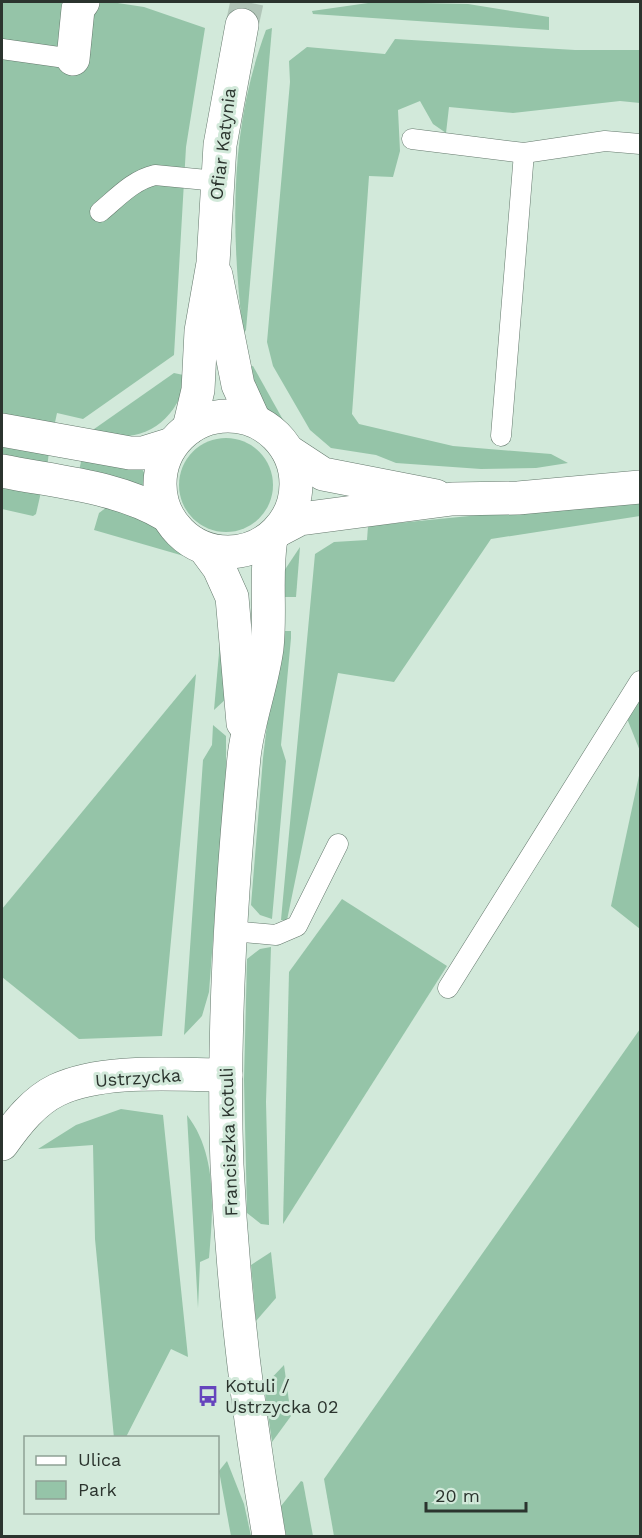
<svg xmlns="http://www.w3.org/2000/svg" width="642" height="1538" font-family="'Work Sans',sans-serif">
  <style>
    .green { fill: #95c4a8 }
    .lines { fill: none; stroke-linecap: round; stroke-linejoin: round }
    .secondary-tunnel { stroke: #b1c5b8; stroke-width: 33; stroke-dasharray: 33 16; stroke-linecap: butt }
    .lane-casing { stroke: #65796d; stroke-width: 21 }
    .street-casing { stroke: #65796d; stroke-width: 34 }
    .secondary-casing { stroke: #65796d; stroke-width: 34 }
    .lane { stroke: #fff; stroke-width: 20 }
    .street { stroke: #fff; stroke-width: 33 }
    .secondary { stroke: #fff; stroke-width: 33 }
    .labels { text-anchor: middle; stroke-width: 6; stroke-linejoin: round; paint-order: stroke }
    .street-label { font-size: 18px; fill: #2b342e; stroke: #d2e9da }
    .poi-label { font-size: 18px; fill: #2b342e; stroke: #d2e9da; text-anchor: start }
  </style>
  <rect width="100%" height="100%" fill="#d2e9da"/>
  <!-- green -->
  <g class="green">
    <polygon points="2,2 111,2 144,7 205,28 186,147 174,355 83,419 57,413 54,427 2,417"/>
    <polygon points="375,2 468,4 549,17 549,30 313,14 312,11"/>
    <path d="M272,28L246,330L243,334C231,230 229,129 266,30Z"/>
    <polygon points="395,39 575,50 640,50 640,103 620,101 513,113 449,107 446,133 433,124 420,101 398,110 400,151 393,177 369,176 352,414 359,424 453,446 551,454 568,463 536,468 481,469 396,463 376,455 331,448 310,430 273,366 267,342 290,82 289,61 307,47 385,54"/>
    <polygon points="253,366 287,427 267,410 247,368"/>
    <path d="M174,373L188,376C173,429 140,444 87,434Z"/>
    <circle cx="226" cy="485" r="47"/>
    <polygon points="2,441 49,451 47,469 2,459"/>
    <polygon points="82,457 142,469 145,474 144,486 78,476"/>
    <polygon points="2,485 41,492 36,514 33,516 2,509"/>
    <polygon points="111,504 157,528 169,544 184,556 94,530 99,513"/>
    <polygon points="640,504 640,516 491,539 394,682 338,673 287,920 281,920 315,554 334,542 367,540 368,526 581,505"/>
    <polygon points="300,547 296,597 278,597 284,571"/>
    <polygon points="221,630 227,698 214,710"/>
    <polygon points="278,631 291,631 291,638 281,745 286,761 272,919 260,915 251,905 263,758"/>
    <polygon points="196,674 162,1036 79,1039 2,977 2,909"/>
    <polygon points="640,694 640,751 626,716"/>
    <polygon points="213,725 226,736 226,770 209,992 202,1016 184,1035 203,760 212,745"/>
    <polygon points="640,771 640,929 611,906"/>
    <polygon points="342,899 447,966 283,1224 289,972"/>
    <polygon points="271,947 266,1102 269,1225 261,1224 247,1213 244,1080 247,959 260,949"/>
    <polygon points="640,1029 640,1536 334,1536 324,1479"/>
    <polygon points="121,1109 163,1115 188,1357 171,1349 126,1437 114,1438 95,1239 93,1145 38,1149 76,1125"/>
    <path d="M187,1115C218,1155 213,1211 209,1258L200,1262L198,1308Z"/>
    <polygon points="271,1252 276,1298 256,1321 251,1265"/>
    <polygon points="284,1365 291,1416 272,1442 264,1386"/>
    <polygon points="227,1461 244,1504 251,1536 231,1536 219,1471"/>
    <polygon points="301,1481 303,1482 313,1536 286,1536 281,1506"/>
  </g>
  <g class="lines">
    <!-- secondary-tunnel -->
    <polyline class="secondary-tunnel" points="242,25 247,2"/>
    <defs>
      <g id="lane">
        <polyline points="2,49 73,59"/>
        <polyline points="412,139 524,153 605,141 640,144"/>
        <path d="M100,212C117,198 133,180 155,175L217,181"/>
        <polyline points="501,436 524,153"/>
        <polyline points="232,931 276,935 297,926 338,844"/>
        <polyline points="448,988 640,681"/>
      </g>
      <g id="street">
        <polyline points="73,59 78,9 83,2"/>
        <polyline points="288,451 323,474 436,496"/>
        <polyline points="279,530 300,519 452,499 518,498 640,487"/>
      </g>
      <g id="secondary">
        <polyline points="216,275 238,385 254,420"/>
        <circle cx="228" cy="484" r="68"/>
        <polyline points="189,428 198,390 201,331 213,263 220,145 242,25"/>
        <polyline points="2,430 130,453 143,453 172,444"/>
        <path d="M2,471C57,482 117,486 166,515"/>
        <polyline points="205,549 219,568 232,597 243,723"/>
        <path d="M2,1144C17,1123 34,1101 57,1090C104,1068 176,1075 226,1075"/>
        <path d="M269,1536C248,1414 233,1290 227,1165C222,1030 231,892 244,757C248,720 262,685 267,648C271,611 265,575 271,538"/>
      </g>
    </defs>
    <!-- lane casing -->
    <use href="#lane" class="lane-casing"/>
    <!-- street casing -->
    <use href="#street" class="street-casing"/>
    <!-- secondary casing -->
    <use href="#secondary" class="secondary-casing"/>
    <!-- lane -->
    <use href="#lane" class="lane"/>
    <!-- street -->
    <use href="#street" class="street"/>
    <!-- secondary -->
    <use href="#secondary" class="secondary"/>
  </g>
  <!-- icons -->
  <defs>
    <symbol id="bus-bare" viewBox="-9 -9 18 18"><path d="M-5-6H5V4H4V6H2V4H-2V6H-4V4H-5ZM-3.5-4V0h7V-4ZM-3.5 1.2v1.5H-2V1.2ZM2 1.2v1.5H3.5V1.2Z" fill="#6544bd" stroke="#d2e9da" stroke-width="2.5" paint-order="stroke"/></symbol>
  </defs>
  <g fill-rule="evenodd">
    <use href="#bus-bare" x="193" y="1381" width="30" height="30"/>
  </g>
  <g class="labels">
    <!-- street labels -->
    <g class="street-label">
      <text transform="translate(223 144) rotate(-83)" y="6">Ofiar Katynia</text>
      <text transform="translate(138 1078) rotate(-4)" y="6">Ustrzycka</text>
      <text transform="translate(229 1142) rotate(-92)" y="6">Franciszka Kotuli</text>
    </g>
    <!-- poi labels -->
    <g class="poi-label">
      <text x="225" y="1392">Kotuli /<tspan x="225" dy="21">Ustrzycka 02</tspan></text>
    </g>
  </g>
  <!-- border -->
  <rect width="642" height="1538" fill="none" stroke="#2b342e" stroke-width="6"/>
  <!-- legend -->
  <rect x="24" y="1436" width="195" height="78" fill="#d2e9da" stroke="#8fa195" stroke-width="1.5"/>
  <rect x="36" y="1456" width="30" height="9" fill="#ffffff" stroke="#8fa195" stroke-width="1.5"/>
  <text x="78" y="1466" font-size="18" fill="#2b342e">Ulica</text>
  <rect x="36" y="1481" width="30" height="18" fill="#95c4a8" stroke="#8fa195" stroke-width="1.5"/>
  <text x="78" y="1496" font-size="18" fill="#2b342e">Park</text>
  <!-- scale -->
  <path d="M426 1502v9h100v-9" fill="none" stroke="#2b342e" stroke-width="3"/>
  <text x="435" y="1502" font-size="18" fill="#2b342e" stroke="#d2e9da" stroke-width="4.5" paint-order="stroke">20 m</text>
</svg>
